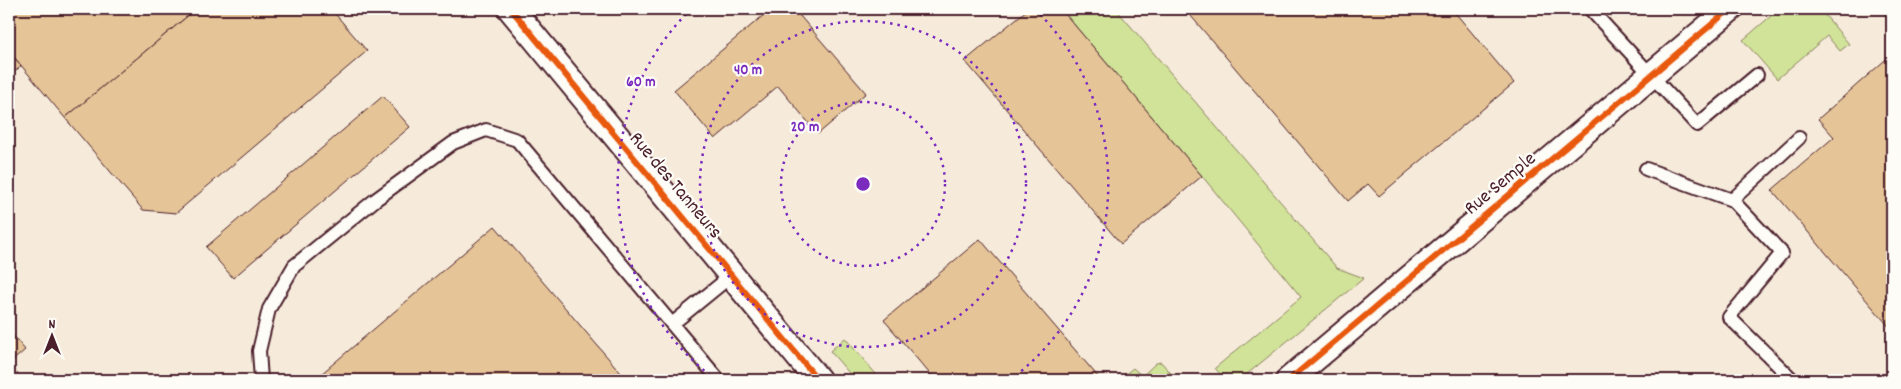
<svg xmlns="http://www.w3.org/2000/svg" width="1901" height="389" font-family="Dekko,sans-serif">
  <style>
    .built { fill: #f6ebda }
    .green { fill: #d0e398; stroke: #8d8162 }
    .building { fill: #e5c497; stroke: #4a1f2b }
    .lines { fill: none; stroke-linecap: round; stroke-linejoin: round }
    .lane-casing { stroke: #4a1f2b; stroke-width: 16 }
    .street-casing { stroke: #4a1f2b; stroke-width: 29 }
    .lane { stroke: #fdfcf7; stroke-width: 12 }
    .street { stroke: #fdfcf7; stroke-width: 25 }
    .cycleway-casing { stroke: #fdfcf7; stroke-width: 9 }
    .cycleway { stroke: #e8590c; stroke-width: 6 }
    .ring { fill: none; stroke: #7b2cbf; stroke-width: 2.5; stroke-dasharray: 2.5 5 }
    .labels { text-anchor: middle; stroke-width: 4.5; stroke-linejoin: round; paint-order: stroke }
    .street-label { font-size: 20px; fill: #4a1f2b; stroke: #fdfcf7 }
    .centre { fill: #7b2cbf; stroke: #fdfcf7; stroke-width: 2.5 }
    .ring-label { font-size: 15px; text-anchor: middle; font-weight: bold; fill: #7b2cbf; stroke: #fdfcf7; stroke-width: 4.5; stroke-linejoin: round; paint-order: stroke }
  </style>
  <rect width="100%" height="100%" fill="#fdfcf7"/>
  <filter id="ink" filterUnits="userSpaceOnUse"><feTurbulence type="fractalNoise" baseFrequency=".02" numOctaves="2"/><feDisplacementMap in="SourceGraphic" scale="10" xChannelSelector="R" yChannelSelector="G"/><feConvolveMatrix kernelMatrix="1 2 1 2 8 2 1 2 1" color-interpolation-filters="sRGB"/></filter>
  <g filter="url(#ink)">
    <!-- built -->
    <rect class="built" x="9" y="9" width="1883" height="371"/>
    <!-- green -->
    <g class="green">
      <polygon points="1061,9 1116,9 1337,268 1364,278 1240,380 1225,380 1215,368 1301,297 1202,176"/>
      <polygon points="1779,9 1820,9 1849,44 1840,51 1827,36 1777,79 1743,40"/>
      <polygon points="845,338 881,380 855,380 830,351"/>
      <polygon points="1161,362 1177,380 1118,380 1133,368 1142,376 1156,363"/>
    </g>
    <!-- building -->
    <g class="building">
      <polygon points="9,9 196,9 65,118 9,51"/>
      <polygon points="196,9 331,9 367,51 176,213 143,210 65,118"/>
      <polygon points="771,9 794,9 866,93 818,134 778,86 715,139 674,90"/>
      <polygon points="1028,9 1061,9 1202,176 1121,244 965,61"/>
      <polygon points="1185,9 1452,9 1514,83 1379,196 1368,184 1348,201"/>
      <polygon points="1889,9 1892,9 1892,23 1884,13"/>
      <polygon points="9,51 21,66 9,77"/>
      <polygon points="1892,54 1892,330 1772,190 1834,137 1818,119"/>
      <polygon points="383,96 410,127 233,278 206,247"/>
      <polygon points="495,226 627,380 314,380"/>
      <polygon points="980,239 1100,379 1098,380 935,380 884,320"/>
      <polygon points="9,330 25,350 9,364"/>
    </g>
    <g class="lines">
      <defs>
        <g id="lane">
          <polyline points="1590,9 1697,125 1757,75"/>
          <polyline points="1646,169 1732,200 1782,253 1729,317 1793,380"/>
          <polyline points="1732,200 1799,138"/>
          <polyline points="672,324 732,275"/>
          <polyline points="261,380 259,351 269,309 294,266 375,200 453,143 486,130 517,140 719,380"/>
        </g>
        <g id="street">
          <polyline points="511,9 818,380"/>
          <polyline points="1289,380 1730,9"/>
        </g>
      </defs>
      <!-- lane casing -->
      <use href="#lane" class="lane-casing"/>
      <!-- street casing -->
      <use href="#street" class="street-casing"/>
      <!-- lane -->
      <use href="#lane" class="lane"/>
      <!-- street -->
      <use href="#street" class="street"/>
      <defs>
        <g id="cycleway">
          <polyline points="511,9 818,380"/>
          <polyline points="1289,380 1730,9"/>
        </g>
      </defs>
      <!-- cycleway casing -->
      <use href="#cycleway" class="cycleway-casing"/>
      <!-- cycleway -->
      <use href="#cycleway" class="cycleway"/>
    </g>
  </g>
  <!-- distance rings -->
  <g class="ring">
    <circle cx="863" cy="184" r="82"/>
    <circle cx="863" cy="184" r="163"/>
    <path d="M716 380A245 245 0 0 1 691 9M1035 9A245 245 0 0 1 1010 380"/>
  </g>
  <g class="labels">
    <!-- street labels -->
    <g class="street-label">
      <text transform="translate(1499 182) rotate(-40)" y="7">Rue Semple</text>
      <text transform="translate(677 184) rotate(50)" y="7">Rue des Tanneurs</text>
    </g>
  </g>
  <circle cx="863" cy="184" r="8" class="centre"/>
  <g class="ring-label">
    <text x="748" y="74">40 m</text>
    <text x="641" y="86">60 m</text>
    <text x="805" y="131">20 m</text>
  </g>
  <!-- margin -->
  <rect width="1901" height="389" fill="none" stroke="#fdfcf7" stroke-width="30"/>
  <rect x="15" y="15" width="1871" height="359" fill="none" stroke="#4a1f2b" stroke-width="2" filter="url(#ink)"/>
  <!-- north arrow -->
  <g transform="translate(52 336)" stroke="#fdfcf7" stroke-width="4" paint-order="stroke">
  <path d="M0-4L9 19L0 12L-9 19Z" fill="#4a1f2b"/>
  <text y="-8" font-size="14" font-weight="bold" text-anchor="middle" fill="#4a1f2b">N</text>
  </g>
</svg>
